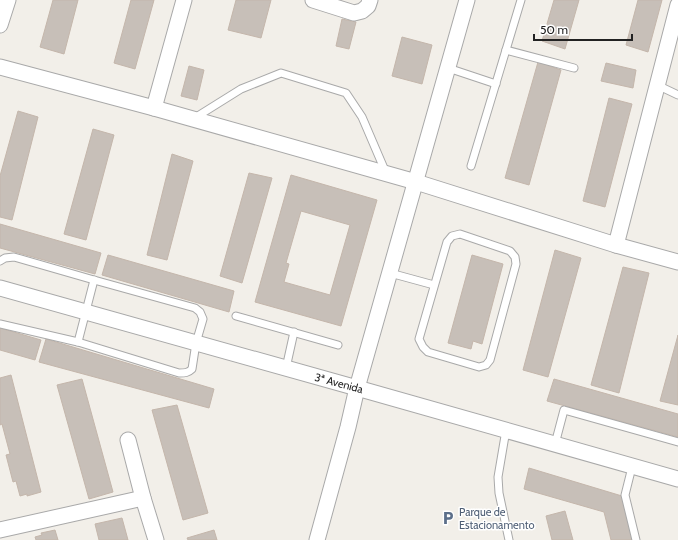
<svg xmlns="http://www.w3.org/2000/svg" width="678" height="540" font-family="Cabin,sans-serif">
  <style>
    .building { fill: #c7bfb8; stroke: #c4b6ab; fill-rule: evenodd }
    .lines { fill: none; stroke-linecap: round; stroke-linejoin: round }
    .service-casing { stroke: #a9a9a9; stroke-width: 9 }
    .minor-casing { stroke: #a9a9a9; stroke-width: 17 }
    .service { stroke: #fff; stroke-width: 7 }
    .minor { stroke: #fff; stroke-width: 15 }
    .labels { text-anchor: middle; stroke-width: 3; stroke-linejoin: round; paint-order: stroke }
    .street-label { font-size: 11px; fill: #222; stroke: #fff }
    .service-label { font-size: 11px; fill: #4e5e75; stroke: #fff; text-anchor: start }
  </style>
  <rect width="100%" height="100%" fill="#f2efe9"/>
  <!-- building -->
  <g class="building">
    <polygon points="53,0 78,0 64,54 40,47"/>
    <polygon points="131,0 154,0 135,69 114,63"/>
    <polygon points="236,0 271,0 261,38 228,30"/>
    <polygon points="554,0 579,0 565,49 542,41"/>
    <polygon points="638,0 662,0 648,52 626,45"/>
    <polygon points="342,19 356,22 349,49 336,46"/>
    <polygon points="402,37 432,45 422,84 392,76"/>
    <polygon points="538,62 561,70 529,185 505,178"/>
    <polygon points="606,63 636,70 633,88 601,81"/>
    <polygon points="189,66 204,70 197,100 181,96"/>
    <polygon points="609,98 632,104 605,207 583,201"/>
    <polygon points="18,111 38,117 12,220 0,217 0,176"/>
    <polygon points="93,129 114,135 86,240 64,234"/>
    <polygon points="172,154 193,161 167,260 147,255"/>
    <polygon points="249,173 272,178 242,283 220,276"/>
    <path d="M291,175L377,200L341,326L255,302ZM301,211L350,225L330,295L284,282L289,264L286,263Z"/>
    <polygon points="0,224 101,253 95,274 0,248"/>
    <polygon points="555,250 581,258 548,377 523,370"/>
    <polygon points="108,255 234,291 229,312 102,275"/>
    <polygon points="472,255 503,264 482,344 473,341 471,349 448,343"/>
    <polygon points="623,267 649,273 619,393 591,385"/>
    <polygon points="0,328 41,340 35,360 0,350"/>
    <polygon points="678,335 678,405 660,401"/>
    <polygon points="46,339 214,389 209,408 39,362"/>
    <polygon points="11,375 41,492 27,496 27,494 20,496 16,481 13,482 6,455 10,454 2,424 0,425 0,378"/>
    <polygon points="82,379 113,492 89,499 57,385"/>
    <polygon points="554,379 678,414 678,437 547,401"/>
    <polygon points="177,405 208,513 183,520 152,410"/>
    <polygon points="529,468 622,496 634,540 611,540 604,512 524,489"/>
    <polygon points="565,511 573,540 552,540 546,516"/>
    <polygon points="122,518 128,540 99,540 95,524"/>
    <polygon points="55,530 58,540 36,540 35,537 42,535 41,533"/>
    <polygon points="214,530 217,540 188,540 187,538"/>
  </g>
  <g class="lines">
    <defs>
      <g id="service">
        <polyline points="506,50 574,68"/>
        <polyline points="448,68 496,84"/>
        <polyline points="657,85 678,95"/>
        <polyline points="193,119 241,89 281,73 346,93 362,117 386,173"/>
        <polyline points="471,166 521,0"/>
        <polygon points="460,234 510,251 515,257 516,264 490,360 486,365 479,367 428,352 423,347 419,339 447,242 452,236"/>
        <path d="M0,261L5,258L14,257L94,280L195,308L200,312L203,319L196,343L192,369C188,373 185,373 179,373L78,342L0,324"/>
        <polyline points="390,273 434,285"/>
        <polyline points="236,316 338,345"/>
        <polyline points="78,342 94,280"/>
        <polyline points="286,368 294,332"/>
        <polyline points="506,430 498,477 499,493 509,540"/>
        <polyline points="555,444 564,410 678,442"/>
        <polyline points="632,467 625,495 636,540"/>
      </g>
      <g id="minor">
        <polyline points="313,0 354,13 362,11 368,6 370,0"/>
        <polyline points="0,25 8,0"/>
        <polyline points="0,67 154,108 416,182 616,245 678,262"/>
        <polyline points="154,108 184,0"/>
        <polyline points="616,245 678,5"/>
        <polyline points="0,288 357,388 678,479"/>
        <polyline points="128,440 143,498 156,540"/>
        <polyline points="0,530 143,498"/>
        <polyline points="317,540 348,427 357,388 467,0"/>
      </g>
    </defs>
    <!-- service casing -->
    <use href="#service" class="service-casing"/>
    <!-- minor casing -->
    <use href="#minor" class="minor-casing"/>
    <!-- service -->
    <use href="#service" class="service"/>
    <!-- minor -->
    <use href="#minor" class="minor"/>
  </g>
  <!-- icons -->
  <defs>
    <symbol id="parking-bare" viewBox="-9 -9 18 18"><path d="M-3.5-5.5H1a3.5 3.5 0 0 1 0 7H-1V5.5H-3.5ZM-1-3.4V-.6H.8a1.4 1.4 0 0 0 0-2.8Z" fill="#5c6f8a" stroke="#fff" stroke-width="2.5" paint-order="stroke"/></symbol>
  </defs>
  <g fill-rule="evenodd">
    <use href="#parking-bare" x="438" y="508" width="20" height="20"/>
  </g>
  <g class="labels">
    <!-- street labels -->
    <g class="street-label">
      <text transform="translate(339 383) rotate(15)" y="4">3ª Avenida</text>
    </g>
    <!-- service labels -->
    <g class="service-label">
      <text x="459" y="516">Parque de<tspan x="459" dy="13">Estacionamento</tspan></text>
    </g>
  </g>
  <!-- scale -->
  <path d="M534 34v6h98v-6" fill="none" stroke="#222222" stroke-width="2"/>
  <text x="540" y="34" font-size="12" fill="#222222" stroke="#ffffff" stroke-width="3" paint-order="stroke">50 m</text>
</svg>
